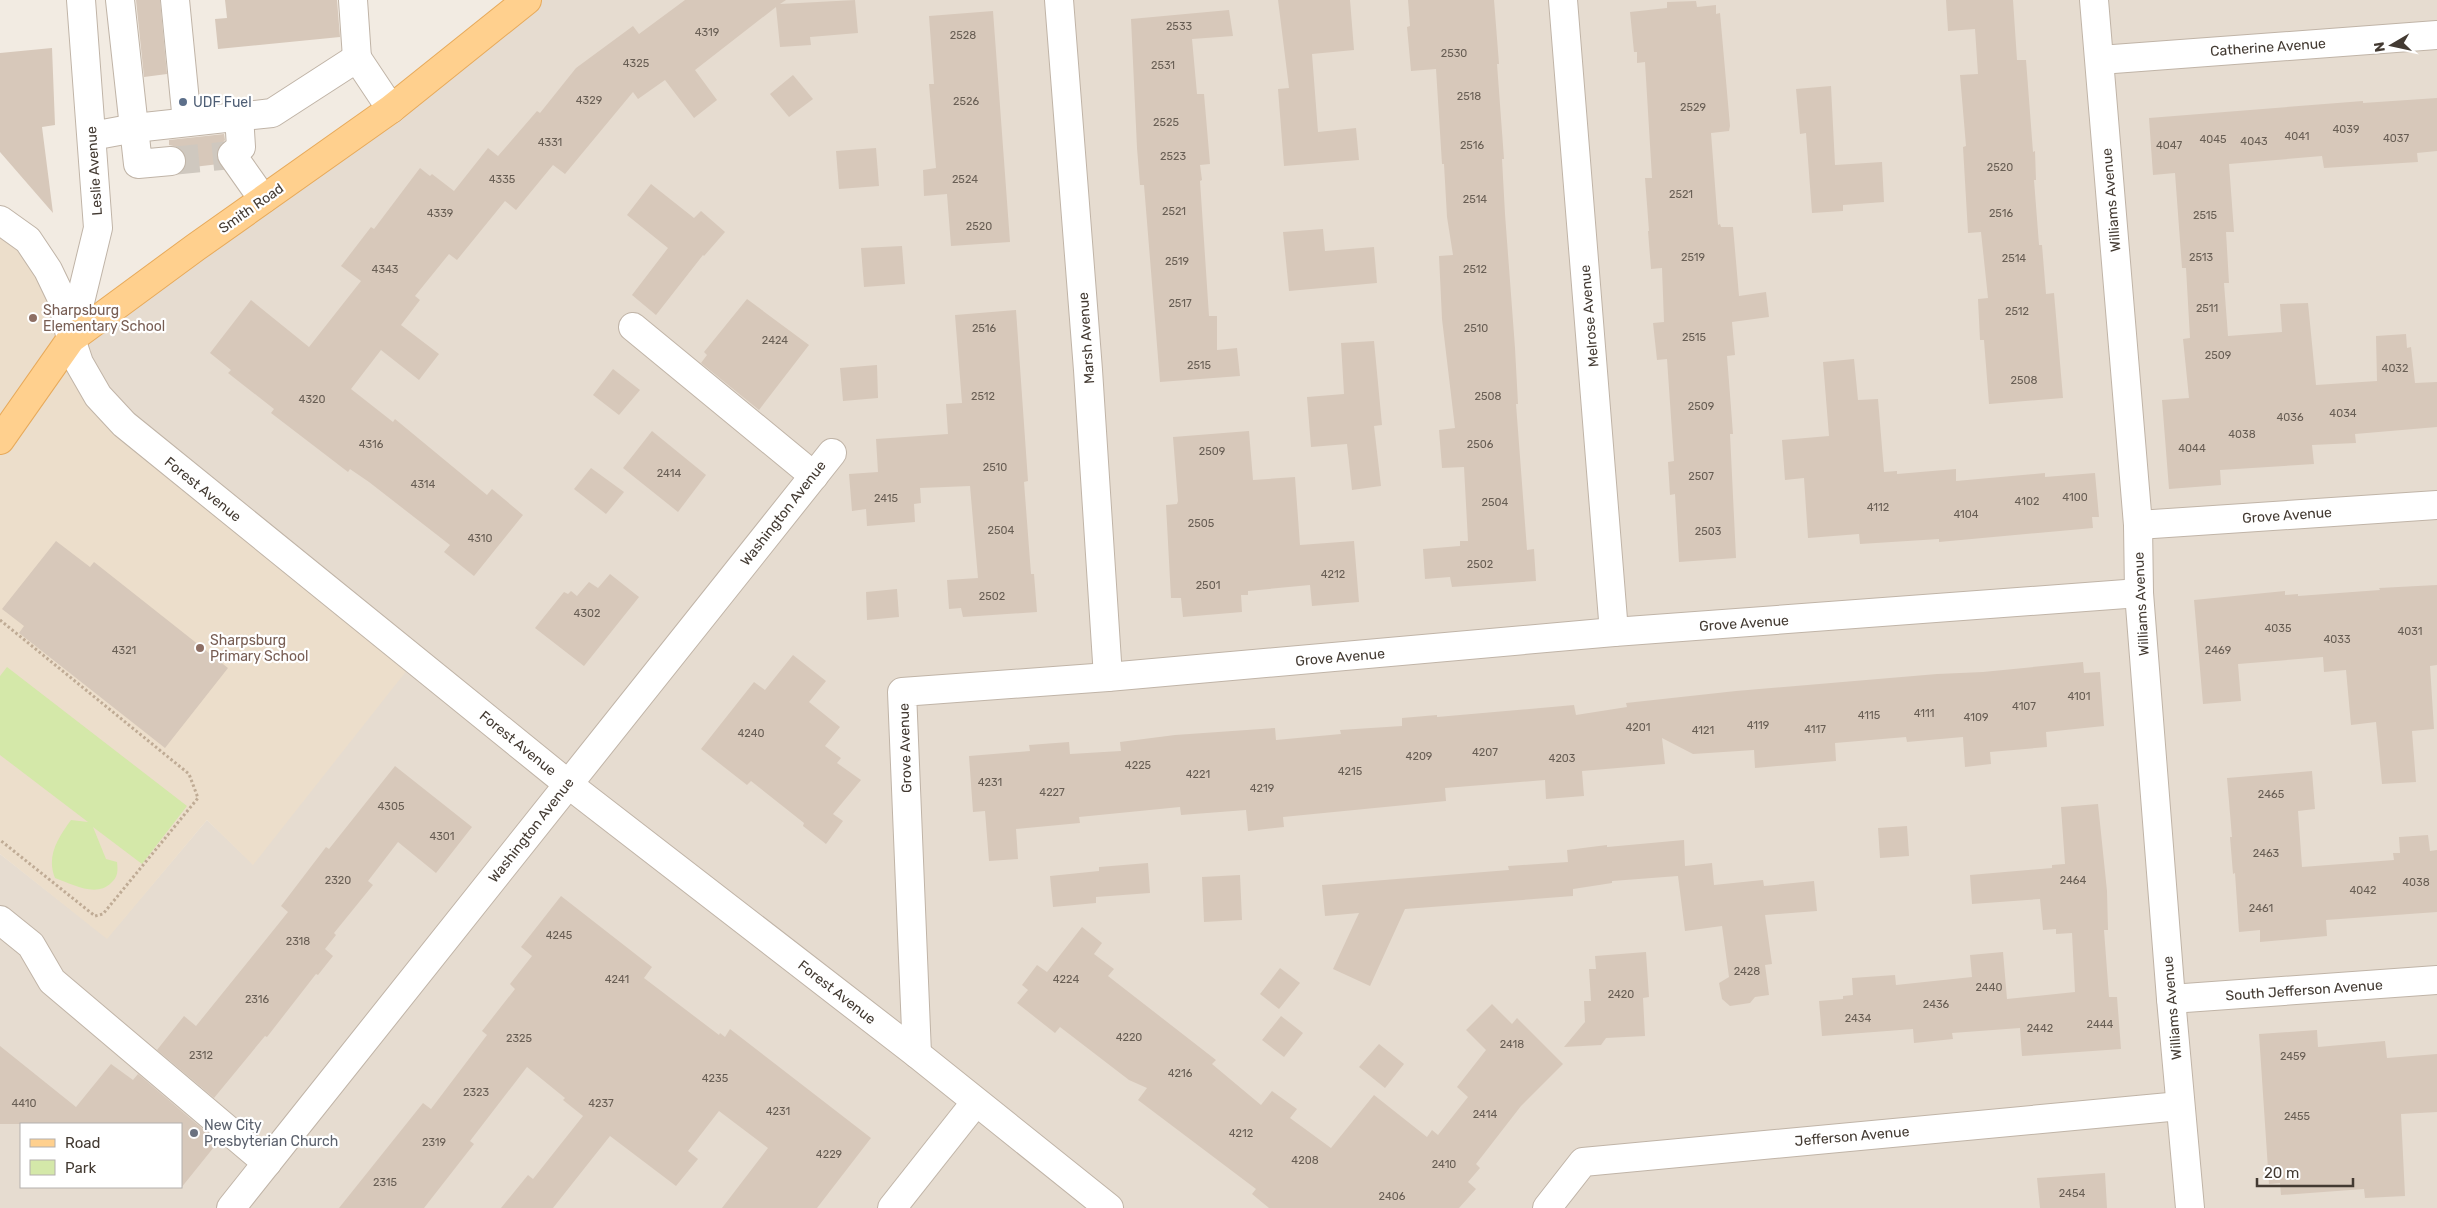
<svg xmlns="http://www.w3.org/2000/svg" width="2437" height="1208" font-family="Rubik,sans-serif">
  <style>
    .residential { fill: #e6dcd0; fill-rule: evenodd }
    .education { fill: #ecdecb }
    .green { fill: #d4e8a9 }
    .building { fill: #d7c8ba }
    .lines { fill: none; stroke-linecap: round; stroke-linejoin: round }
    .minor-tunnel { stroke: #cfc8bf; stroke-width: 28; stroke-dasharray: 28 14; stroke-linecap: butt }
    .minor-casing { stroke: #c0b4a7; stroke-width: 30 }
    .major-casing { stroke: #e7aa5b; stroke-width: 30 }
    .path { stroke: #bfab95; stroke-width: 3; stroke-dasharray: 2.5 2.5; stroke-linecap: butt }
    .minor { stroke: #fff; stroke-width: 28 }
    .major { stroke: #ffd08e; stroke-width: 28 }
    .service-dot { fill: #5c6f8a; stroke: #fff; stroke-width: 2 }
    .education-dot { fill: #8d6e63; stroke: #fff; stroke-width: 2 }
    .worship-dot { fill: #6b7280; stroke: #fff; stroke-width: 2 }
    .labels { text-anchor: middle; stroke-width: 4.5; stroke-linejoin: round; paint-order: stroke }
    .number-label { font-size: 11px; fill: #685e54 }
    .street-label { font-size: 14px; fill: #433a32; stroke: #fff }
    .service-label { font-size: 14px; fill: #4e5e75; stroke: #fff; text-anchor: start }
    .education-label { font-size: 14px; fill: #785e54; stroke: #fff; text-anchor: start }
    .worship-label { font-size: 14px; fill: #5b616d; stroke: #fff; text-anchor: start }
  </style>
  <rect width="100%" height="100%" fill="#f2ebe2"/>
  <!-- residential -->
  <path class="residential" d="M527,0H2437V1208H0V854L107,938L207,820L253,864L124,424L71,339ZM21,1124H181V1187H21Z"/>
  <!-- education -->
  <polygon class="education" points="0,220 10,227 98,396 415,660 253,865 207,820 107,939 0,854"/>
  <!-- green -->
  <path class="green" d="M7,667L187,806L142,864L93,827L106,859L117,862C118,871 118,877 111,883C96,898 72,884 55,878C46,856 58,838 71,820L88,822L0,755V676Z"/>
  <!-- building -->
  <g class="building">
    <polygon points="136,0 160,0 167,74 144,77"/>
    <polygon points="225,0 337,0 340,37 218,49 215,19 227,18"/>
    <polygon points="685,0 786,0 780,4 855,0 858,33 810,37 811,45 780,47 776,7 695,70 717,100 694,118 665,80 638,99 633,92 565,174 553,165 516,210 505,201 457,260 449,254 415,296 420,300 401,325 439,354 419,380 381,350 351,389 393,422 395,419 487,495 492,489 523,515 474,576 444,552 450,545 369,482 350,469 348,472 271,413 274,409 228,373 231,370 210,353 251,300 309,347 361,281 341,266 371,227 374,229 420,168 430,176 432,174 454,191 488,148 498,156 537,111 540,113 576,68 633,26 639,34"/>
    <polygon points="1278,0 1350,0 1354,50 1312,54 1318,132 1356,128 1359,160 1284,166 1278,89 1289,88"/>
    <polygon points="1408,0 1494,0 1499,64 1497,64 1504,159 1502,159 1505,214 1515,348 1518,404 1516,404 1527,550 1534,549 1536,581 1452,587 1450,577 1425,579 1423,549 1460,546 1460,541 1468,541 1464,467 1442,468 1439,430 1455,428 1442,319 1439,256 1453,255 1447,217 1444,164 1442,164 1436,69 1411,71 1407,27 1410,26"/>
    <polygon points="1946,0 2013,0 2017,60 2026,60 2033,152 2035,151 2036,180 2034,180 2039,245 2042,245 2046,294 2054,293 2063,398 1989,404 1984,340 1980,340 1978,299 1988,298 1981,232 1968,233 1963,147 1966,146 1960,75 1978,74 1975,29 1948,31"/>
    <polygon points="1696,1 1697,7 1716,5 1716,14 1720,13 1730,126 1729,131 1711,133 1718,225 1720,224 1721,227 1733,227 1739,296 1766,292 1769,317 1732,322 1735,355 1727,356 1733,434 1730,434 1736,558 1679,562 1675,494 1670,495 1668,462 1674,461 1667,359 1657,360 1653,323 1664,322 1662,268 1651,269 1648,231 1649,231 1645,178 1652,178 1645,62 1637,63 1637,52 1634,52 1630,12 1667,8 1667,2"/>
    <polygon points="1229,10 1233,36 1192,39 1197,94 1204,94 1210,164 1200,165 1202,180 1200,181 1209,316 1217,316 1217,350 1237,348 1240,376 1160,382 1144,185 1140,185 1137,148 1131,19"/>
    <polygon points="993,11 1010,242 951,246 947,194 924,196 923,170 936,168 929,84 934,84 929,16"/>
    <polygon points="52,48 55,125 42,127 53,213 0,152 0,53"/>
    <polygon points="793,75 813,99 789,117 770,94"/>
    <polygon points="1831,86 1835,165 1882,162 1884,202 1843,205 1843,211 1812,213 1806,133 1800,134 1796,89"/>
    <polygon points="2437,98 2437,151 2417,153 2418,162 2324,168 2322,156 2229,164 2234,232 2226,232 2229,283 2224,283 2228,336 2282,332 2280,304 2308,303 2316,385 2377,381 2376,336 2406,334 2407,348 2411,347 2415,383 2437,382 2437,427 2355,434 2356,443 2312,445 2314,464 2220,470 2221,485 2169,489 2162,400 2189,398 2183,339 2190,338 2186,268 2182,268 2175,173 2153,175 2149,118 2363,101 2363,103"/>
    <polygon points="224,134 225,140 217,150 217,157 219,164 185,168 187,160 184,152 178,147 169,145 169,140"/>
    <polygon points="876,148 879,186 839,189 836,151"/>
    <polygon points="651,184 694,218 701,211 725,232 704,256 703,255 656,315 632,295 668,248 627,215"/>
    <polygon points="1323,229 1325,251 1374,247 1377,283 1289,291 1283,232"/>
    <polygon points="902,246 905,284 864,287 861,248"/>
    <polygon points="747,299 809,345 759,410 701,363 707,355 704,352"/>
    <polygon points="1016,310 1028,481 1024,482 1031,574 1034,574 1037,612 963,617 961,608 949,609 947,580 978,578 970,486 920,488 921,503 914,504 915,522 867,526 866,509 852,511 849,474 878,472 876,439 948,434 946,404 962,403 955,315"/>
    <polygon points="1374,341 1382,425 1374,426 1381,486 1352,490 1347,444 1311,447 1307,397 1344,394 1341,343"/>
    <polygon points="1854,359 1858,400 1878,399 1884,472 1897,471 1897,474 1956,469 1956,481 2045,473 2045,477 2095,473 2099,517 2092,517 2093,528 1939,542 1939,539 1860,544 1859,534 1808,538 1804,478 1785,480 1782,440 1829,436 1823,362"/>
    <polygon points="877,365 878,398 843,401 840,368"/>
    <polygon points="613,369 640,390 619,415 593,395"/>
    <polygon points="652,431 706,475 678,512 623,468"/>
    <polygon points="1249,431 1253,480 1295,477 1300,545 1354,541 1359,602 1312,606 1310,585 1248,591 1248,595 1241,595 1242,612 1183,617 1181,598 1171,598 1166,505 1177,504 1178,501 1173,437"/>
    <polygon points="591,468 624,492 606,514 574,489"/>
    <polygon points="56,541 90,567 94,562 228,668 165,748 19,633 24,626 2,609"/>
    <polygon points="610,574 639,597 584,666 535,628 564,592 568,594 571,591 577,596 589,582 598,588"/>
    <polygon points="2437,585 2437,665 2430,666 2434,729 2412,731 2416,782 2382,784 2376,722 2351,725 2346,670 2324,672 2323,657 2238,664 2241,701 2203,704 2194,600 2285,591 2285,595 2298,594 2298,596 2380,590 2379,588"/>
    <polygon points="897,589 899,617 867,620 866,592"/>
    <polygon points="793,655 826,681 809,702 840,727 825,746 841,758 837,763 861,780 833,814 843,821 826,844 803,826 804,823 751,781 747,785 701,749 754,682 765,690"/>
    <polygon points="2083,662 2084,673 2100,672 2104,726 2046,732 2047,747 1990,752 1991,764 1965,767 1963,737 1907,742 1906,737 1835,743 1836,761 1755,768 1754,750 1693,754 1662,738 1665,764 1582,771 1584,796 1546,799 1545,780 1445,788 1446,801 1283,817 1284,827 1248,831 1246,810 1181,815 1180,807 1079,817 1080,823 1016,829 1018,859 989,861 985,811 973,812 969,756 1030,751 1029,745 1069,742 1070,754 1121,751 1120,742 1175,735 1275,728 1276,740 1341,734 1340,730 1402,726 1402,718 1437,715 1437,717 1574,705 1576,715 1627,707 1626,703 1736,691 1937,674 1983,672"/>
    <polygon points="395,766 472,827 436,873 398,842 368,881 373,885 334,933 336,935 325,949 333,956 318,975 316,974 267,1037 265,1036 214,1098 157,1050 184,1016 196,1026 288,912 281,906 326,847 329,849"/>
    <polygon points="2312,771 2315,809 2298,811 2302,867 2394,860 2393,853 2400,853 2399,837 2428,835 2430,851 2437,850 2437,912 2326,920 2327,936 2260,942 2260,930 2239,932 2235,873 2233,874 2230,837 2232,837 2227,778"/>
    <polygon points="2098,804 2107,891 2108,930 2104,930 2109,997 2117,997 2121,1049 2022,1056 2020,1028 1952,1033 1953,1039 1914,1043 1913,1029 1822,1036 1819,1001 1843,999 1843,996 1853,995 1852,978 1895,975 1896,985 1972,977 1970,955 2003,952 2007,999 2075,992 2072,933 2056,934 2056,929 2043,930 2040,899 1972,904 1970,875 2052,868 2052,865 2065,864 2061,807"/>
    <polygon points="1907,826 1909,856 1880,858 1878,828"/>
    <polygon points="1684,840 1685,866 1712,863 1714,885 1763,880 1764,886 1814,881 1817,911 1765,915 1772,964 1765,965 1769,995 1755,997 1750,1003 1730,1006 1722,999 1719,983 1729,977 1722,926 1685,931 1678,876 1612,881 1612,883 1573,889 1573,896 1405,909 1370,986 1333,969 1359,913 1325,916 1322,885 1509,870 1508,866 1568,862 1567,850 1607,845 1607,847"/>
    <polygon points="1148,863 1150,893 1096,897 1096,903 1053,907 1050,876 1099,871 1099,867"/>
    <polygon points="1240,875 1242,920 1204,922 1202,877"/>
    <polygon points="561,896 652,967 644,978 719,1035 720,1033 725,1037 730,1029 871,1138 817,1208 722,1208 768,1148 719,1111 688,1151 698,1159 676,1186 610,1136 553,1208 501,1208 528,1175 533,1179 583,1116 563,1100 565,1098 527,1067 470,1141 474,1144 424,1208 339,1208 423,1103 431,1109 487,1035 482,1031 515,989 510,984 532,956 521,947"/>
    <polygon points="1082,927 1102,943 1094,954 1114,969 1108,976 1216,1060 1212,1064 1261,1105 1272,1091 1297,1109 1290,1118 1331,1148 1374,1095 1427,1137 1432,1130 1438,1135 1468,1097 1457,1087 1486,1050 1466,1030 1492,1004 1512,1024 1517,1018 1563,1064 1521,1106 1476,1164 1480,1168 1468,1182 1476,1189 1459,1208 1269,1208 1252,1194 1256,1189 1138,1100 1147,1088 1129,1080 1060,1027 1055,1033 1017,1003 1028,990 1022,985 1037,965 1047,972"/>
    <polygon points="1646,952 1649,997 1643,998 1645,1036 1606,1038 1601,1045 1564,1047 1585,1022 1584,1001 1591,1001 1589,969 1596,969 1595,956"/>
    <polygon points="1280,968 1300,983 1279,1009 1260,994"/>
    <polygon points="1281,1016 1303,1033 1284,1057 1262,1040"/>
    <polygon points="2317,1030 2318,1047 2385,1041 2387,1058 2437,1054 2437,1112 2401,1114 2405,1196 2365,1198 2364,1189 2281,1195 2280,1183 2269,1184 2259,1034"/>
    <polygon points="1379,1044 1404,1064 1385,1088 1359,1067"/>
    <polygon points="0,1046 76,1107 111,1064 133,1080 138,1074 218,1142 181,1188 181,1124 0,1124"/>
    <polygon points="2105,1173 2107,1208 2040,1208 2037,1178"/>
  </g>
  <g class="lines">
    <!-- minor-tunnel -->
    <polyline class="minor-tunnel" points="171,161 232,155"/>
    <defs>
      <g id="minor">
        <polyline points="120,0 138,164 171,161"/>
        <polyline points="175,0 187,122"/>
        <polyline points="353,0 357,58"/>
        <polyline points="1059,0 1088,370 1108,677"/>
        <polyline points="1563,0 1614,632"/>
        <polyline points="2094,0 2138,525 2139,593 2171,999 2190,1208"/>
        <polyline points="2100,60 2437,35"/>
        <polyline points="239,116 241,147 232,155 263,199"/>
        <polyline points="92,136 135,128 272,113 357,58 391,109"/>
        <polyline points="0,220 28,240 48,270 61,297 71,339 79,363 98,396 124,424 568,784 917,1054 1109,1208"/>
        <polyline points="633,327 814,476"/>
        <polyline points="72,335 98,228 81,0"/>
        <polyline points="2138,525 2437,505"/>
        <polyline points="0,920 31,945 52,981 267,1163"/>
        <polyline points="2171,999 2437,980"/>
        <polyline points="917,1054 902,692 1108,677 1614,632 2139,593"/>
        <polyline points="231,1208 832,453"/>
        <polyline points="892,1208 975,1103"/>
        <polyline points="1547,1208 1583,1162 2180,1106"/>
      </g>
      <polyline id="major" points="0,440 71,339 196,247 391,109 527,0"/>
    </defs>
    <!-- minor casing -->
    <use href="#minor" class="minor-casing"/>
    <!-- major casing -->
    <use href="#major" class="major-casing"/>
    <!-- path -->
    <polyline class="path" points="0,620 189,774 198,798 103,914 95,916 0,840"/>
    <!-- minor -->
    <use href="#minor" class="minor"/>
    <!-- major -->
    <use href="#major" class="major"/>
  </g>
  <!-- markers -->
  <circle class="service-dot" cx="183" cy="102" r="5"/>
  <g class="education-dot">
    <circle cx="33" cy="318" r="5"/>
    <circle cx="200" cy="648" r="5"/>
  </g>
  <circle class="worship-dot" cx="194" cy="1133" r="5"/>
  <g class="labels">
    <!-- number labels -->
    <g class="number-label">
      <text x="1179" y="30">2533</text>
      <text x="707" y="36">4319</text>
      <text x="963" y="39">2528</text>
      <text x="1454" y="57">2530</text>
      <text x="636" y="67">4325</text>
      <text x="1163" y="69">2531</text>
      <text x="1469" y="100">2518</text>
      <text x="589" y="104">4329</text>
      <text x="966" y="105">2526</text>
      <text x="1693" y="111">2529</text>
      <text x="1166" y="126">2525</text>
      <text x="2346" y="133">4039</text>
      <text x="2297" y="140">4041</text>
      <text x="2396" y="142">4037</text>
      <text x="2213" y="143">4045</text>
      <text x="2254" y="145">4043</text>
      <text x="550" y="146">4331</text>
      <text x="1472" y="149">2516</text>
      <text x="2169" y="149">4047</text>
      <text x="1173" y="160">2523</text>
      <text x="2000" y="171">2520</text>
      <text x="502" y="183">4335</text>
      <text x="965" y="183">2524</text>
      <text x="1681" y="198">2521</text>
      <text x="1475" y="203">2514</text>
      <text x="1174" y="215">2521</text>
      <text x="440" y="217">4339</text>
      <text x="2001" y="217">2516</text>
      <text x="2205" y="219">2515</text>
      <text x="979" y="230">2520</text>
      <text x="1693" y="261">2519</text>
      <text x="2201" y="261">2513</text>
      <text x="2014" y="262">2514</text>
      <text x="1177" y="265">2519</text>
      <text x="385" y="273">4343</text>
      <text x="1475" y="273">2512</text>
      <text x="1180" y="307">2517</text>
      <text x="2207" y="312">2511</text>
      <text x="2017" y="315">2512</text>
      <text x="984" y="332">2516</text>
      <text x="1476" y="332">2510</text>
      <text x="1694" y="341">2515</text>
      <text x="775" y="344">2424</text>
      <text x="2218" y="359">2509</text>
      <text x="1199" y="369">2515</text>
      <text x="2395" y="372">4032</text>
      <text x="2024" y="384">2508</text>
      <text x="983" y="400">2512</text>
      <text x="1488" y="400">2508</text>
      <text x="312" y="403">4320</text>
      <text x="1701" y="410">2509</text>
      <text x="2343" y="417">4034</text>
      <text x="2290" y="421">4036</text>
      <text x="2242" y="438">4038</text>
      <text x="371" y="448">4316</text>
      <text x="1480" y="448">2506</text>
      <text x="2192" y="452">4044</text>
      <text x="1212" y="455">2509</text>
      <text x="995" y="471">2510</text>
      <text x="669" y="477">2414</text>
      <text x="1701" y="480">2507</text>
      <text x="423" y="488">4314</text>
      <text x="2075" y="501">4100</text>
      <text x="886" y="502">2415</text>
      <text x="2027" y="505">4102</text>
      <text x="1495" y="506">2504</text>
      <text x="1878" y="511">4112</text>
      <text x="1966" y="518">4104</text>
      <text x="1201" y="527">2505</text>
      <text x="1001" y="534">2504</text>
      <text x="1708" y="535">2503</text>
      <text x="480" y="542">4310</text>
      <text x="1480" y="568">2502</text>
      <text x="1333" y="578">4212</text>
      <text x="1208" y="589">2501</text>
      <text x="992" y="600">2502</text>
      <text x="587" y="617">4302</text>
      <text x="2278" y="632">4035</text>
      <text x="2410" y="635">4031</text>
      <text x="2337" y="643">4033</text>
      <text x="124" y="654">4321</text>
      <text x="2218" y="654">2469</text>
      <text x="2079" y="700">4101</text>
      <text x="2024" y="710">4107</text>
      <text x="1924" y="717">4111</text>
      <text x="1869" y="719">4115</text>
      <text x="1976" y="721">4109</text>
      <text x="1758" y="729">4119</text>
      <text x="1638" y="731">4201</text>
      <text x="1815" y="733">4117</text>
      <text x="1703" y="734">4121</text>
      <text x="751" y="737">4240</text>
      <text x="1485" y="756">4207</text>
      <text x="1419" y="760">4209</text>
      <text x="1562" y="762">4203</text>
      <text x="1138" y="769">4225</text>
      <text x="1350" y="775">4215</text>
      <text x="1198" y="778">4221</text>
      <text x="990" y="786">4231</text>
      <text x="1262" y="792">4219</text>
      <text x="1052" y="796">4227</text>
      <text x="2271" y="798">2465</text>
      <text x="391" y="810">4305</text>
      <text x="442" y="840">4301</text>
      <text x="2266" y="857">2463</text>
      <text x="338" y="884">2320</text>
      <text x="2073" y="884">2464</text>
      <text x="2416" y="886">4038</text>
      <text x="2363" y="894">4042</text>
      <text x="2261" y="912">2461</text>
      <text x="559" y="939">4245</text>
      <text x="298" y="945">2318</text>
      <text x="1747" y="975">2428</text>
      <text x="617" y="983">4241</text>
      <text x="1066" y="983">4224</text>
      <text x="1989" y="991">2440</text>
      <text x="1621" y="998">2420</text>
      <text x="257" y="1003">2316</text>
      <text x="1936" y="1008">2436</text>
      <text x="1858" y="1022">2434</text>
      <text x="2100" y="1028">2444</text>
      <text x="2040" y="1032">2442</text>
      <text x="1129" y="1041">4220</text>
      <text x="519" y="1042">2325</text>
      <text x="1512" y="1048">2418</text>
      <text x="201" y="1059">2312</text>
      <text x="2293" y="1060">2459</text>
      <text x="1180" y="1077">4216</text>
      <text x="715" y="1082">4235</text>
      <text x="476" y="1096">2323</text>
      <text x="24" y="1107">4410</text>
      <text x="601" y="1107">4237</text>
      <text x="778" y="1115">4231</text>
      <text x="1485" y="1118">2414</text>
      <text x="2297" y="1120">2455</text>
      <text x="1241" y="1137">4212</text>
      <text x="434" y="1146">2319</text>
      <text x="829" y="1158">4229</text>
      <text x="1305" y="1164">4208</text>
      <text x="1444" y="1168">2410</text>
      <text x="385" y="1186">2315</text>
      <text x="2072" y="1197">2454</text>
      <text x="1392" y="1200">2406</text>
    </g>
    <!-- street labels -->
    <g class="street-label">
      <text transform="translate(2268 47) rotate(-4)" y="5">Catherine Avenue</text>
      <text transform="translate(94 171) rotate(-94)" y="5">Leslie Avenue</text>
      <text transform="translate(2111 200) rotate(-95)" y="5">Williams Avenue</text>
      <text transform="translate(251 208) rotate(-35)" y="5">Smith Road</text>
      <text transform="translate(1589 316) rotate(-95)" y="5">Melrose Avenue</text>
      <text transform="translate(1086 338) rotate(-94)" y="5">Marsh Avenue</text>
      <text transform="translate(203 489) rotate(39)" y="5">Forest Avenue</text>
      <text transform="translate(783 513) rotate(-52)" y="5">Washington Avenue</text>
      <text transform="translate(2287 515) rotate(-4)" y="5">Grove Avenue</text>
      <text transform="translate(2141 604) rotate(-93)" y="5">Williams Avenue</text>
      <text transform="translate(1744 623) rotate(-4)" y="5">Grove Avenue</text>
      <text transform="translate(1340 657) rotate(-5)" y="5">Grove Avenue</text>
      <text transform="translate(518 743) rotate(39)" y="5">Forest Avenue</text>
      <text transform="translate(905 748) rotate(-92)" y="5">Grove Avenue</text>
      <text transform="translate(531 830) rotate(-52)" y="5">Washington Avenue</text>
      <text transform="translate(2304 990) rotate(-4)" y="5">South Jefferson Avenue</text>
      <text transform="translate(837 992) rotate(38)" y="5">Forest Avenue</text>
      <text transform="translate(2172 1008) rotate(-95)" y="5">Williams Avenue</text>
      <text transform="translate(1852 1136) rotate(-5)" y="5">Jefferson Avenue</text>
    </g>
    <!-- service labels -->
    <g class="service-label">
      <text x="193" y="107">UDF Fuel</text>
    </g>
    <!-- education labels -->
    <g class="education-label">
      <text x="43" y="315">Sharpsburg<tspan x="43" dy="16">Elementary School</tspan></text>
      <text x="210" y="645">Sharpsburg<tspan x="210" dy="16">Primary School</tspan></text>
    </g>
    <!-- worship labels -->
    <g class="worship-label">
      <text x="204" y="1130">New City<tspan x="204" dy="16">Presbyterian Church</tspan></text>
    </g>
  </g>
  <!-- legend -->
  <rect x="20" y="1123" width="162" height="65" fill="#ffffff" stroke="#b4b0ad"/>
  <rect x="30" y="1139" width="25" height="8" fill="#ffd08e" stroke="#b4b0ad"/>
  <text x="65" y="1148" font-size="15" fill="#433a32">Road</text>
  <rect x="30" y="1160" width="25" height="15" fill="#d4e8a9" stroke="#b4b0ad"/>
  <text x="65" y="1173" font-size="15" fill="#433a32">Park</text>
  <!-- north arrow -->
  <g transform="translate(2392 45) rotate(261)" stroke="#ffffff" stroke-width="4" paint-order="stroke">
  <path d="M0-4L9 19L0 12L-9 19Z" fill="#433a32"/>
  <text y="-8" font-size="14" font-weight="bold" text-anchor="middle" fill="#433a32">N</text>
  </g>
  <!-- scale -->
  <path d="M2257 1178v8h96v-8" fill="none" stroke="#433a32" stroke-width="2.5"/>
  <text x="2264" y="1178" font-size="15" fill="#433a32" stroke="#ffffff" stroke-width="4" paint-order="stroke">20 m</text>
</svg>
